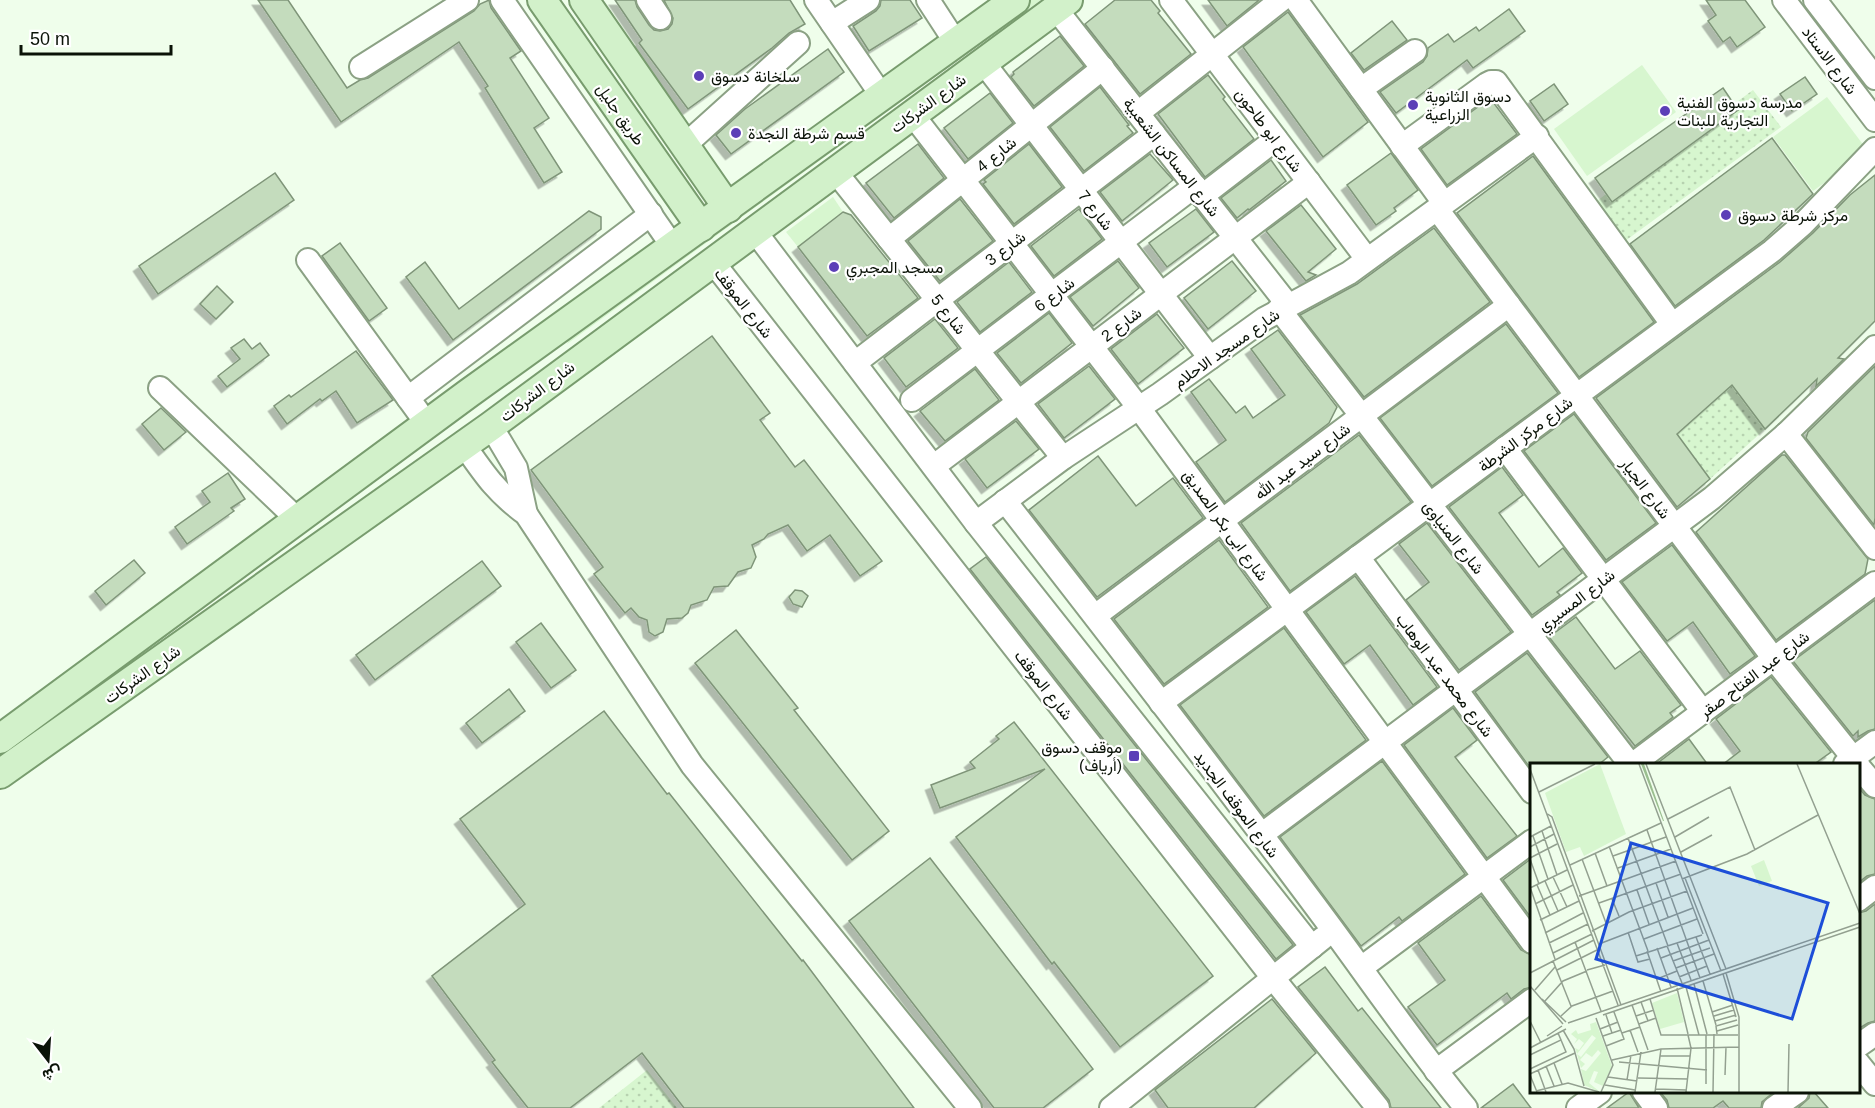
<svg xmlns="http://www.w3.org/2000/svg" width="1875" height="1108" font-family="Helvetica,Vazirmatn,sans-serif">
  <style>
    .grass { fill: url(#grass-dots) }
    .green { fill: #d7f6cf }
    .building { fill: #c4dcbd; stroke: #7f9579; stroke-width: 1.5; filter: url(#shadow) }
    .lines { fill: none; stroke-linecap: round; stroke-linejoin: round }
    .minor-casing { stroke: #8ba184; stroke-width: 26 }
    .major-casing { stroke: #789c6e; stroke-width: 32 }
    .minor { stroke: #fff; stroke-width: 22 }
    .major { stroke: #d2f1ca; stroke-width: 28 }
    .poi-dot { fill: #5c3fb7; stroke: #fff; stroke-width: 2 }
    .labels { text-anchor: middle; stroke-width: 4.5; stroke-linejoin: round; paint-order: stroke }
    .street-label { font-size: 16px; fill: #0a1207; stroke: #fff }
    .poi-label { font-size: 16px; fill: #0a1207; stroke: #fff; text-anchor: start }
    .inset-road { fill: none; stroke: #93a090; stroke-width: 1.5 }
    .view { fill: #1d4ed8; fill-opacity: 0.15; stroke: #1d4ed8; stroke-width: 3 }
    .inset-edge { fill: none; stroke: #0a1207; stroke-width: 3 }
  </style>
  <defs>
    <pattern id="grass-dots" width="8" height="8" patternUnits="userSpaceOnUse" patternTransform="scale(1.5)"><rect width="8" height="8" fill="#d7f6cf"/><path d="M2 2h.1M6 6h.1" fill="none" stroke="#b7d2b0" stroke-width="1.8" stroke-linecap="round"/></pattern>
    <filter id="shadow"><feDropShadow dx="-5.5" dy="5.5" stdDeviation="0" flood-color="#0004"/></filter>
  </defs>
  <rect width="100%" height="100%" fill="#effeeb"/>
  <!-- grass -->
  <g class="grass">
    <polygon points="1753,90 1781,127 1621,244 1592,205 1606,194 1612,201 1738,110 1734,104"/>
    <polygon points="1732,385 1765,429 1710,479 1677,434"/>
    <polygon points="647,1070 677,1108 599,1108"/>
  </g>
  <!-- green -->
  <g class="green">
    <polygon points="1031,0 1041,0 567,344 572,333"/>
    <polygon points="1642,65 1676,112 1587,176 1554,129"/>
    <polygon points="1827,97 1868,151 1813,191 1773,137"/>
    <polygon points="833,197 843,212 798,247 786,232"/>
  </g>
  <!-- building -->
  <g class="building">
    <polygon points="258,0 288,0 347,88 360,80 368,78 474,11 480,4 489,0 491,8 521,51 510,58 549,118 534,128 562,172 544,183 485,88 488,86 459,42 341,122"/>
    <polygon points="615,0 635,0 637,7 649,25 654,30 660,31 668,29 672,24 673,18 664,0 790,0 805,24 789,33 772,48 688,109 639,43 642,40"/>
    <polygon points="881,0 910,0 922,18 869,51 853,26 876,11 880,6"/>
    <polygon points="1115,0 1151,0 1160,11 1158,13 1191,54 1140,94 1085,24"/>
    <polygon points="1208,0 1259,0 1227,26"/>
    <polygon points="1706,0 1745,0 1765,27 1737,47 1730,37 1723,42 1708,21 1716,15"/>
    <polygon points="1509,9 1525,31 1473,68 1467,60 1396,113 1380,92 1423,62 1427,56 1428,48 1448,34 1454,42 1476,27 1479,31"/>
    <polygon points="1288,12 1368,122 1323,157 1243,47"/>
    <polygon points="1392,21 1407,40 1364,70 1351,53"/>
    <polygon points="1060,36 1084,66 1034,106 1011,77 1014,74 1013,72"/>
    <polygon points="828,49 844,72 731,154 716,135 745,109"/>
    <polygon points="1208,75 1225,97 1223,99 1254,139 1205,177 1158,114"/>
    <polygon points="1805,77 1817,94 1792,111 1780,94"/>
    <polygon points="1554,84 1568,104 1544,121 1530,101"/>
    <polygon points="1100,87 1129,125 1127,126 1133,133 1084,171 1050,127"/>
    <polygon points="1723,88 1738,110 1612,202 1595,178"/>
    <polygon points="990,93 1013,123 968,159 944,128"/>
    <polygon points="1490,98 1517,134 1447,185 1421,149"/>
    <polygon points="1772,138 1813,194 1764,240 1675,306 1630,244"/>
    <polygon points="918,144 944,178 894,218 866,183"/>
    <polygon points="1029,144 1062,187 1014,224 983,184 986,182 984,180"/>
    <polygon points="1391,153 1418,190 1394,208 1396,211 1376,225 1347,185"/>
    <polygon points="1150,154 1173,180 1122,221 1100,192"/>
    <polygon points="1533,156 1654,322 1579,377 1457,213"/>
    <polygon points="1271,160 1286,181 1249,210 1248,209 1237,218 1221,198"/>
    <polygon points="275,173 294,200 158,294 139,266"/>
    <polygon points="1875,175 1875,321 1838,358 1844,359 1816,386 1817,379 1765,429 1732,385 1677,434 1710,479 1677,507 1596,398 1780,262 1813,233 1850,195"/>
    <polygon points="960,199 993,241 940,281 908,241"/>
    <polygon points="1301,205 1336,249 1308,272 1316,275 1306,281 1266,231"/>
    <polygon points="1079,209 1102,239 1054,276 1031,246"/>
    <polygon points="1196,209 1214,232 1167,267 1149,243"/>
    <polygon points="589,211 601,217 601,229 453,340 406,277 425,262 459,309"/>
    <polygon points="843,212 851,215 918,298 867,336 798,247"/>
    <polygon points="1434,228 1490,302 1364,397 1300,315 1357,284"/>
    <polygon points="340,243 387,308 369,321 322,256"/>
    <polygon points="1118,261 1139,288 1093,326 1070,297"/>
    <polygon points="1232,261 1256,291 1208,329 1184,298"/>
    <polygon points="1009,262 1032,292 980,332 957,302"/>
    <polygon points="217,286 233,302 216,319 200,304"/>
    <polygon points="1049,313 1072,343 1021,383 997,353"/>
    <polygon points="1157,314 1184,348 1138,384 1111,349"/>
    <polygon points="935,319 958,348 906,387 884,358"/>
    <polygon points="1506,324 1558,393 1432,486 1380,418"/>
    <polygon points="1278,330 1337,407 1329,423 1225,502 1196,462 1226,440 1191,392 1209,379 1236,413 1245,406 1253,418 1285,395 1251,349"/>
    <polygon points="712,336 770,413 760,420 795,467 804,460 882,561 860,576 830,535 807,551 788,525 768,534 764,539 752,545 756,557 751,568 738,572 728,586 714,587 707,600 691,605 688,613 682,618 667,619 663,632 655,636 649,632 647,620 639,617 631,608 625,613 594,574 603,567 531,470"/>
    <polygon points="244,339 252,349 260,343 269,355 227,387 218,376 240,359 231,348"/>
    <polygon points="356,351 393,400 357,423 336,391 322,401 320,399 287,424 274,406 289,395 291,397"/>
    <polygon points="1089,366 1115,399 1064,438 1038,404"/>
    <polygon points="1875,366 1875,518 1874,525 1806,438 1808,432"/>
    <polygon points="975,369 999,400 945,441 920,411"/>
    <polygon points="161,408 186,432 164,450 142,424"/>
    <polygon points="1574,414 1656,523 1606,560 1524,451"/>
    <polygon points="1016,421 1039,449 987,488 965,459"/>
    <polygon points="1359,435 1411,502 1290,591 1241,523"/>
    <polygon points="1782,455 1785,455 1868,559 1865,574 1776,640 1696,532"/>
    <polygon points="1098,456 1136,506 1173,478 1203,518 1097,597 1029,510"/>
    <polygon points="1502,467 1523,495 1499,513 1539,567 1563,548 1582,573 1557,592 1560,595 1532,615 1449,507"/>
    <polygon points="228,473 245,499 231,508 234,511 187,544 175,527 210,502 202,491"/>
    <polygon points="1427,523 1511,632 1459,670 1406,600 1429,582 1399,544"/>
    <polygon points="1219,540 1268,607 1164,684 1114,619"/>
    <polygon points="1672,545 1755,656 1730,674 1693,622 1667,641 1622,582"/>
    <polygon points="986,557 1293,945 1276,959 970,569"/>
    <polygon points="134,560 145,573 106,605 95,591"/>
    <polygon points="482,561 501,586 375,680 356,655"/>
    <polygon points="1355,576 1437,687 1413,705 1370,645 1344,664 1306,612"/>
    <polygon points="795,590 802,591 808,596 802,607 793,604 789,597"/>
    <polygon points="1875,600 1875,729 1868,731 1858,737 1858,731 1853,736 1793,661"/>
    <polygon points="1576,617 1615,669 1640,651 1681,705 1670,713 1673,717 1635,746 1549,637"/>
    <polygon points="541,623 576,670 551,688 516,642"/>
    <polygon points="1284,628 1366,740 1264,816 1180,705"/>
    <polygon points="736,630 798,708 794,710 889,831 852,860 695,663"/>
    <polygon points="1527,653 1608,757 1598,765 1528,765 1475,692"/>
    <polygon points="1771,677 1831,752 1813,765 1722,765 1740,751 1716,719"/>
    <polygon points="509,689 525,711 482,743 466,723"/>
    <polygon points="1453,708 1477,740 1455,757 1517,836 1487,858 1404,745"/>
    <polygon points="604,711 667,794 669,793 802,961 803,960 914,1108 684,1108 642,1053 570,1108 528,1108 492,1062 495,1060 432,976 525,904 460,819"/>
    <polygon points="1014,722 1213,976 1120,1047 1054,962 1052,964 956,837 1045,769 940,808 931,785 975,768 970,762 999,739 996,736"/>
    <polygon points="1689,739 1708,765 1655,765"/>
    <polygon points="1382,761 1465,874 1402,921 1399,917 1361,946 1280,837"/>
    <polygon points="1858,787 1865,795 1875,799 1875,874 1867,876 1858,883"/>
    <polygon points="930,858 1093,1069 1043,1108 994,1108 849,921"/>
    <polygon points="1532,858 1532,919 1503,880"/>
    <polygon points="1481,896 1521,950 1532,955 1532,987 1524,989 1511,999 1507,993 1437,1045 1408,1007 1445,980 1418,943"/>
    <polygon points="1875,904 1875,1021 1868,1023 1858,1029 1858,913 1866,911"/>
    <polygon points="1325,967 1358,1011 1362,1008 1441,1108 1391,1108 1389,1100 1298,987"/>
    <polygon points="1272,999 1316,1053 1254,1108 1168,1108 1155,1090"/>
    <polygon points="1513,1084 1531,1108 1481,1108"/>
    <polygon points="1629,1092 1639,1108 1607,1108"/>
    <polygon points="1660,1092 1774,1092 1762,1102 1761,1108 1729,1108 1723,1101 1713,1108 1669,1108 1667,1100"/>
    <polygon points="1810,1092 1814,1092 1828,1108 1798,1108 1809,1098"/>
  </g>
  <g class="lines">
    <defs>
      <g id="minor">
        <polyline points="502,0 673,247"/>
        <polyline points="648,0 660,18"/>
        <polyline points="816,0 882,96"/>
        <polyline points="928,0 956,43"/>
        <polyline points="1171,0 1367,259"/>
        <polyline points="1296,0 1444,203"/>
        <polyline points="1784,0 1875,120"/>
        <polyline points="1815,0 1875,78"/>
        <polyline points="1056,9 1288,305"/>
        <polyline points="832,23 868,0"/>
        <polyline points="983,62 1210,358"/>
        <polyline points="361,67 467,0"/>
        <polyline points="1361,89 1415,51"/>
        <polyline points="1138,113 1281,0"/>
        <polyline points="912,114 1139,408 1532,942"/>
        <polyline points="684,146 798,43"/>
        <polyline points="1402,146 1487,84 1491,82 1496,82 1672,324"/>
        <polyline points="835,171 1063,458"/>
        <polyline points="1202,196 1276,139"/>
        <polyline points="1437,209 1774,659 1858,764"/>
        <polyline points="754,230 976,523 1312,947"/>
        <polyline points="889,239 1103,68"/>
        <polyline points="308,260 427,424"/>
        <polyline points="712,261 1273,978 1378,1108"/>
        <polyline points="1279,309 1630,764"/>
        <polyline points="855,363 1154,134"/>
        <polyline points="160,388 298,520"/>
        <polyline points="408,398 651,214"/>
        <polyline points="912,400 1195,186"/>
        <polyline points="491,426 516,468 526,514"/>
        <polyline points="1786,434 1875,548"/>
        <path d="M464,445C485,475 496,492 526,514L692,765L970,1108"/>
        <polyline points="1505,448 1703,712"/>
        <polyline points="934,466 1309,182"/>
        <path d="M1005,501C1116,643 1226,786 1333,930C1377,990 1419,1051 1466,1108"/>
        <polyline points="976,523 1063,458 1160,394 1264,319 1349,273 1537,136"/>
        <polyline points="1358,557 1532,792"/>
        <polyline points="1095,616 1509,305"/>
        <polyline points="1161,703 1772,251 1803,224 1875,149"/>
        <polyline points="1633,764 1875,583"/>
        <polyline points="1845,764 1875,742"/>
        <polyline points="1858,766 1875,786"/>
        <polyline points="1261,835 1712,498 1786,434 1875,347"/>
        <polyline points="1858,900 1875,887"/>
        <polyline points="1361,968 1532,841"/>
        <polyline points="1858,1046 1875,1034"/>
        <polyline points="1858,1063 1875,1084"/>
        <polyline points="1436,1071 1532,1000"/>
        <polyline points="1644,1092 1656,1108"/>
        <polyline points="1111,1108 1323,938"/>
        <polyline points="1578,1108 1600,1092"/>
        <polyline points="1774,1108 1797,1092"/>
      </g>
      <g id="major">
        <polyline points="542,0 701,227"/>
        <polyline points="584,0 728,208"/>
        <polyline points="0,739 469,393 1015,0"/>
        <polyline points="0,774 491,426 1068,0"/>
      </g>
    </defs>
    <!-- minor casing -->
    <use href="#minor" class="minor-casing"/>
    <!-- major casing -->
    <use href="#major" class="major-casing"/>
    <!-- minor -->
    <use href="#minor" class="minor"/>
    <!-- major -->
    <use href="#major" class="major"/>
  </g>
  <!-- markers -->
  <g class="poi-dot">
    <circle cx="699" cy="76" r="6"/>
    <circle cx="1413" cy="105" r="6"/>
    <circle cx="1665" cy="111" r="6"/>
    <circle cx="736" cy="133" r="6"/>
    <circle cx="1726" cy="215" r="6"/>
    <circle cx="834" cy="267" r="6"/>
    <rect x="1128" y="750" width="12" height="12" rx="3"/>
  </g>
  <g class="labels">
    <!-- street labels -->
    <g class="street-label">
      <text transform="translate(1830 60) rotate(53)" y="6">شارع الاستاد</text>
      <text transform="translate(928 103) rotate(-36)" y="6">شارع الشركات</text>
      <text transform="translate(621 114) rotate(55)" y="6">طريق جليل</text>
      <text transform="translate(1269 130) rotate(53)" y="6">شارع ابو طاحون</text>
      <text transform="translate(996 154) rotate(-39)" y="6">شارع 4</text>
      <text transform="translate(1172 157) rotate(52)" y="6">شارع المساكن الشعبية</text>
      <text transform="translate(1096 210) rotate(52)" y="6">شارع 7</text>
      <text transform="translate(1005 248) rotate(-37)" y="6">شارع 3</text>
      <text transform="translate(1054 294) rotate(-37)" y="6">شارع 6</text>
      <text transform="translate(744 303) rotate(52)" y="6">شارع الموقف</text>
      <text transform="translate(949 314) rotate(52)" y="6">شارع 5</text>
      <text transform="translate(1121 324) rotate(-37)" y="6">شارع 2</text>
      <text transform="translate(1226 348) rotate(-35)" y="6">شارع مسجد الاحلام</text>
      <text transform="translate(537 391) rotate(-37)" y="6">شارع الشركات</text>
      <text transform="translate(1525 434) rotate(-37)" y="6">شارع مركز الشرطة</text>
      <text transform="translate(1302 461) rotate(-37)" y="6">شارع سيد عبد الله</text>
      <text transform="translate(1646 488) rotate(53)" y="6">شارع الجيار</text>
      <text transform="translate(1226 525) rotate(54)" y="6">شارع ابى بكر الصديق</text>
      <text transform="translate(1454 537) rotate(52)" y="6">شارع المنياوى</text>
      <text transform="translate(1576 600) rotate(-37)" y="6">شارع المسيري</text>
      <text transform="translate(142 674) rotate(-35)" y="6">شارع الشركات</text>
      <text transform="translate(1754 674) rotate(-37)" y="6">شارع عبد الفتاح صقر</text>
      <text transform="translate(1445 675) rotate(53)" y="6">شارع محمد عبد الوهاب</text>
      <text transform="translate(1044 685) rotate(52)" y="6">شارع الموقف</text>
      <text transform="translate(1237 804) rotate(53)" y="6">شارع الموقف الجديد</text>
    </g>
    <!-- poi labels -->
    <g class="poi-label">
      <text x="711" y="82">سلخانة دسوق</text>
      <text x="1425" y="102">دسوق الثانوية<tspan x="1425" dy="18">الزراعية</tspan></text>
      <text x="1677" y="108">مدرسة دسوق الفنية<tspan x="1677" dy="18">التجارية للبنات</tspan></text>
      <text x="748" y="139">قسم شرطة النجدة</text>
      <text x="1738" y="221">مركز شرطة دسوق</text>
      <text x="846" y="273">مسجد المجبري</text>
      <text x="1122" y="753" text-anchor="end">موقف دسوق<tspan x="1122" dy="18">(أرياف)</tspan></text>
    </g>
  </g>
  <!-- overview -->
  <g transform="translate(1530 763)">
    <rect width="330" height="330" fill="#effeeb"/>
    <path d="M234,97L242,118L229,123L221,103Z" fill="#d7f6cf"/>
    <path d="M70,1L96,71L54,93L50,84L36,89L15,30ZM147,230L154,259L130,266L122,240ZM66,259L82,303L73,323L64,319L68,309L64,308L59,320L70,329L54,322L51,306L56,308L71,290L68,287L62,294L56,290L50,297L55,301L51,305L47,291L51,294L66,275L62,272L47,291L45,285L49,287L54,280L49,276L44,281L47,276L41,271L46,267L48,271L61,267L60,261Z" fill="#d7f6cf"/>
    <path d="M111,1H114L134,58H133Z" fill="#9abe8f"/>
    <path class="inset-road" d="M109,1L173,171M116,1L196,206M267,1L330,151M0,6L88,242M9,29L65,1M16,50L22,54L91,242M138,56L200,24L225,87M117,67L170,215M12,68L27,112M3,73L18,116M0,74L21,63M145,74L179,54M98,75L138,183M79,83L118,188M0,84L24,71M151,89L182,72M65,90L77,123M83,93L136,74M0,95L27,81M0,96L9,121M52,96L76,160M40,102L131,60M88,105L141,86M23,114L37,144M155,115L191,208M152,116L217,91L288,52M15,118L28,148M126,120L138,154M7,122L20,152M0,124L25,196M0,125L37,107M107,127L119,161M49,133L146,98M82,136L89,153M69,140L151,111M5,141L43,122M10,157L49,138M62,168L99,149L157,128M98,169L108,199L120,196M15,170L53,150M166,174L180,211M114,176L167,156M45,179L71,248M19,180L58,161M147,180L161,217M69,181L163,145M137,183L152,220M127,185L141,224M117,188L131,229M23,190L62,171M106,193L172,172M131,195L179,177M23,198L41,243M143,198L180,185M146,205L184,191M27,207L69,186M57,207L75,202M0,210L64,177M196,210L209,254V329M193,211L206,254M149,214L177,203M127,216L147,208M173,218L186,262M164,221L177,271M0,223L33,261M156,224L169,272M147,225L158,271M5,227L25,204M12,236L36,259M120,236L131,272H208M15,238L33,218L57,208M111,239L118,258M102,242L118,287M182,249L203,242M73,252L330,164M76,252L82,270M31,253L42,243L83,228M106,253L124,247M184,253L204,247M66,255L83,302L71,329M0,258L11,280M185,258L206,252M38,260L330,160M109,261L126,255M70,266L88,259M33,267L44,286L54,323M100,267L108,289M187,268L208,262M92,270L110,264M187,271L186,263L207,257M176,272V321M17,273L32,263M73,273L91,267M76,283L94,276L84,249M0,285L36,266M0,292L31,277L28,270M130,293H160M82,297L131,286L209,284M89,299L177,307M24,300L32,321M16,303L24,323M0,306L36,289L31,277M8,307L16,329M0,311L45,290M0,312L7,329M195,312L196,284M78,314L107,318M108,315L158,316M97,317L101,292M75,322L105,327M126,326L156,327M6,328L38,320L69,329M105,329L111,289M125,329L131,286M156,329L161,285L158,272M183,329L184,271M258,329L259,281"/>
    <path class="view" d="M101,80L298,140L262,256L66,196Z"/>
    <rect width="330" height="330" class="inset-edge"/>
  </g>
  <!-- north arrow -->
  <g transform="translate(48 1060) rotate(163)" stroke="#ffffff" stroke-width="4.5" paint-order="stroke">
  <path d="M0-4.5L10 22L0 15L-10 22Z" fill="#0a1207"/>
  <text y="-9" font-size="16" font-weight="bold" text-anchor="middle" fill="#0a1207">ش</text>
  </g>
  <!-- scale -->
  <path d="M21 45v9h150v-9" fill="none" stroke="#0a1207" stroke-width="3"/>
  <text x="30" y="45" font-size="18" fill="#0a1207" stroke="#ffffff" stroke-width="4.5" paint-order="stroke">50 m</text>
</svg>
